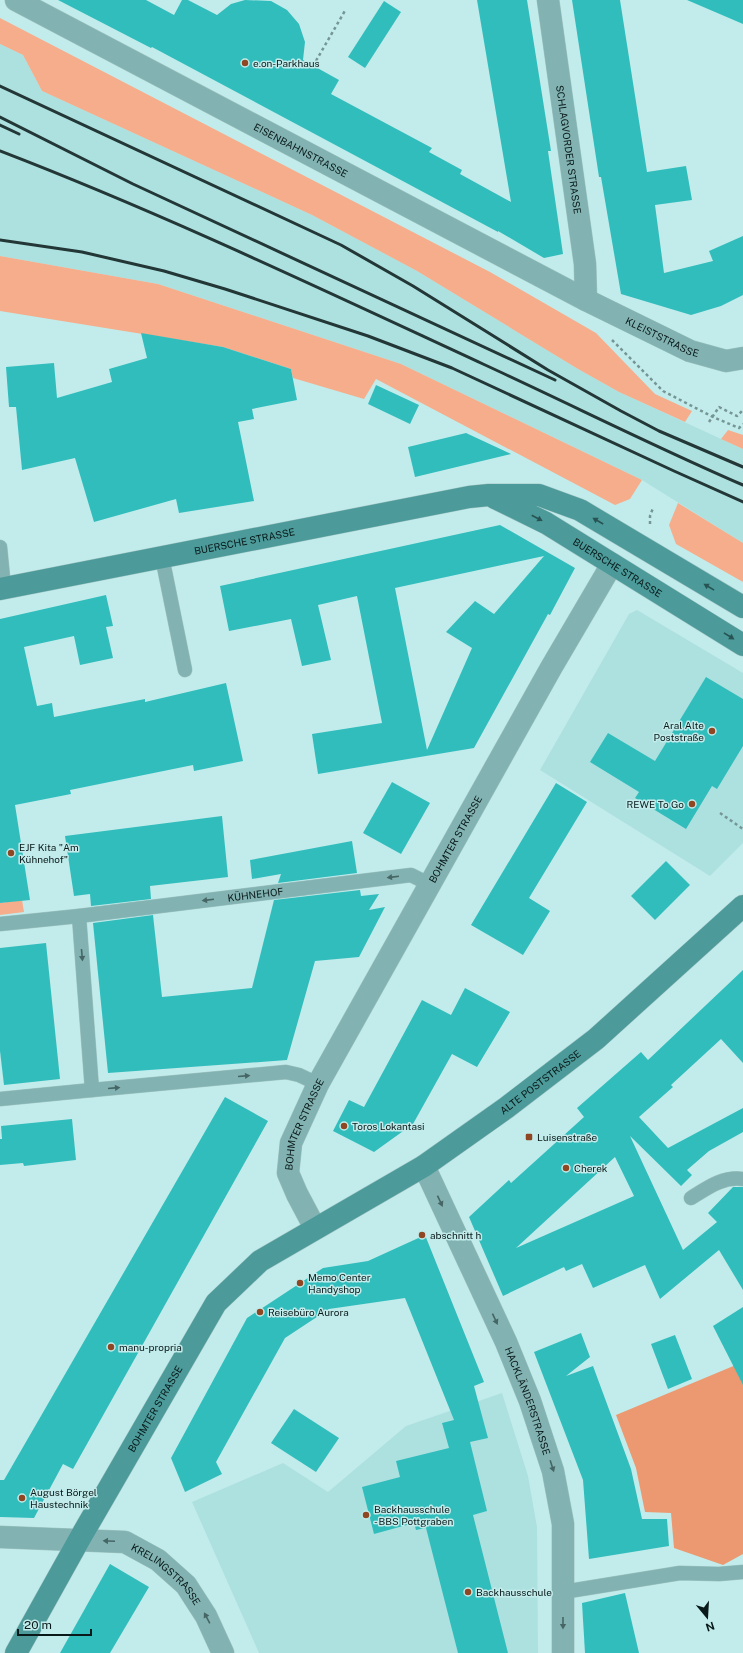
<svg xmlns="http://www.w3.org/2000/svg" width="743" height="1653" font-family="'Public Sans',sans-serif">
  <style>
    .built { fill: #ade1e0 }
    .green { fill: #f6ad8b }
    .forest { fill: #ec9971 }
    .building { fill: #32bdbd; fill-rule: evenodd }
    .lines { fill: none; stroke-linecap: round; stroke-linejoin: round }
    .lane-casing { stroke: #a1c6c5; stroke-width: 15 }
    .street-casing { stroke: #a1c6c5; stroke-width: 23 }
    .secondary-casing { stroke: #a1c6c5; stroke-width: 23 }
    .path { stroke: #769595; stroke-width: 2.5; stroke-dasharray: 3 3; stroke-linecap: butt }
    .lane { stroke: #82b3b2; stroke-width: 14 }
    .street { stroke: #82b3b2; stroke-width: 22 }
    .secondary { stroke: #4c9a9a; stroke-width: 22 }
    .rail { stroke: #233737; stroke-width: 3 }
    .oneway { fill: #275353 }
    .oneway2 { fill: #466666 }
    .poi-dot { fill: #8e4722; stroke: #c2eceb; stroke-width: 1.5 }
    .labels { text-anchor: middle; stroke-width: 3; stroke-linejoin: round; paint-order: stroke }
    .poi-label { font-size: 10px; fill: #091919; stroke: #c2eceb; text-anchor: start }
    .street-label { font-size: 10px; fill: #091919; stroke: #c2eceb }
  </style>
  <rect width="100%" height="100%" fill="#c2eceb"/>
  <!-- built -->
  <g class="built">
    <polygon points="0,44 23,55 42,91 312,215 417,271 578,369 619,392 743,449 743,543 642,480 401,364 158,284 0,256"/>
    <polygon points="637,610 743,673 743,843 710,876 540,770 629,614"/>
    <polygon points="502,1393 528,1476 537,1527 538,1653 259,1653 192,1502 283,1463 328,1492 406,1426"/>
  </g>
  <!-- green -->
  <g class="green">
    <polygon points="0,18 490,272 596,333 655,394 692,411 685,422 619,392 578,369 417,271 312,215 42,91 23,55 0,44"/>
    <polygon points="0,256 158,284 401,364 642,480 630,499 615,505 376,379 364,399 293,378 291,369 223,347 0,311"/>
    <polygon points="728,430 743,435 743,449 721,439"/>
    <polygon points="678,503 743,543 743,582 676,544 669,525"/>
    <polygon points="22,900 24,912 0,915 0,903"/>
  </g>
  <!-- forest -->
  <polygon class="forest" points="743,1362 743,1554 723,1565 674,1548 671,1513 645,1512 636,1468 616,1415"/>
  <!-- building -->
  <g class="building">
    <polygon points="58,0 146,0 174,15 182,0 188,0 217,15 231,4 245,0 271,1 287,10 299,24 305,42 303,60 339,80 331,94 432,148 429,152 462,170 460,174 511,202 477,0 527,0 551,151 548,151 563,254 544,258 498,231 498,232 152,47 151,48"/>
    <polygon points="572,0 620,0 647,172 686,166 692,200 655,205 664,273 713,261 709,251 743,236 743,295 721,306 691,315 621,294 601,177 599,177"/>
    <polygon points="687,0 743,0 743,24"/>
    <polygon points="384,1 401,12 365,68 348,57"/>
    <polygon points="141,333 223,347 291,369 297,400 252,409 254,419 238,422 254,501 179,513 176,499 94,522 75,458 22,470 16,407 9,407 6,367 54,363 57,398 112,382 109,369 147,358"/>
    <polygon points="376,385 419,405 410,424 368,404"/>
    <polygon points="466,433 511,454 415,477 408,447"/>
    <path d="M500,525L575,568L550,615L548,614L474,748L318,774L312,734L382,723L357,596L318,605L331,660L302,666L291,619L229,631L220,586ZM544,556L494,614L475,601L446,632L472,648L427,750L395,588Z"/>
    <polygon points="106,595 113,626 106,627 113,658 80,665 74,636 24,647 37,706 52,703 54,717 145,699 145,702 226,683 243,761 194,771 193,765 70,790 71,794 15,805 30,900 0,903 0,619"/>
    <polygon points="706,677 743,699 743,746 717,789 712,786 686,829 635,798 639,792 590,762 608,733 655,761"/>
    <polygon points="392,782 430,803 401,854 363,833"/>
    <polygon points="556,783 587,802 529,898 550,911 523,955 471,925"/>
    <polygon points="222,816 228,877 150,886 151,899 91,906 90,894 74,896 65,836"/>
    <polygon points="352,841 357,873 278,883 281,874 252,879 250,860"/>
    <polygon points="666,861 690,885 655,920 631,896"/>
    <polygon points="360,890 361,896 379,894 369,910 385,907 359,957 315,961 287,1060 108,1073 93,923 153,915 162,997 252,988 274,900"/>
    <polygon points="46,943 60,1079 4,1085 0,1051 0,948"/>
    <path d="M743,970V1063L721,1039L671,1085L673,1087L639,1117L668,1148L743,1108V1132L709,1151L687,1170L692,1175L681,1186L630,1136L683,1250L717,1222L708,1213L733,1187H743V1290L719,1250L660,1299L645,1265L593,1288L582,1264L566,1271L564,1267L503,1296L469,1217L509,1180L511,1183L584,1117L577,1108L641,1052L648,1060ZM615,1157L634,1196L516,1248Z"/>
    <polygon points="465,988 510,1012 477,1067 452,1054 413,1124 374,1152 333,1131 349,1100 364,1107 422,1000 451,1015"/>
    <polygon points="225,1097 268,1121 73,1469 63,1464 34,1518 0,1517 0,1480 4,1480"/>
    <polygon points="72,1119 76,1160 24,1166 23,1163 0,1165 0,1139 2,1139 1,1126"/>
    <polygon points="425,1235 484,1382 474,1386 488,1438 470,1442 487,1511 473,1515 508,1653 458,1653 426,1528 416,1530 414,1523 374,1534 362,1487 400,1477 396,1461 449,1448 442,1423 454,1420 405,1298 329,1309 285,1338 216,1462 222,1474 185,1492 171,1458 247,1318 323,1268 368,1261"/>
    <polygon points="743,1307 743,1385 713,1326"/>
    <polygon points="581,1333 590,1357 566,1376 593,1366 631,1469 642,1519 667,1519 669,1546 589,1559 583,1480 534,1352"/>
    <polygon points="675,1335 692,1379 668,1389 651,1344"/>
    <polygon points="294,1409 339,1438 316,1472 271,1443"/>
    <polygon points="110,1564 149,1587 110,1653 60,1653"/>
    <polygon points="625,1593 639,1653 585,1653 582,1603"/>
  </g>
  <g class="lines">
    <defs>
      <g id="lane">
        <polyline points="0,547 4,588"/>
        <polyline points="162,557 185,670"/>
        <polyline points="79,916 92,1090 286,1072 299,1075 318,1084"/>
        <path id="s1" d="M0,924L79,916L411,875L429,884"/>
        <polyline points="0,1099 92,1090"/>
        <path d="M691,1198C707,1188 723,1176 743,1179"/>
        <polyline points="563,1592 680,1573 719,1574 743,1572"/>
      </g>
      <g id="street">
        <path id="s2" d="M16,0L586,300L690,351L726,361L743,358"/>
        <path id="s3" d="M548,0L585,264L586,300"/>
        <path id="s4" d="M424,1166L506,1342L530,1401L553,1471L563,1524V1653"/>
        <path id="s5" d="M315,1228L297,1194L288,1173L291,1143L318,1084L551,668L612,564"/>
        <path id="s6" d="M0,1537L125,1542L158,1560L186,1585L206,1616L223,1653"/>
      </g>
      <g id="secondary">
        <path id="s7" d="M495,498L546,523L743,645"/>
        <path id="s8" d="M0,589L469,497L489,495H539L580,510L743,607"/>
        <path id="s9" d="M16,1653L79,1540L216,1303L260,1261L424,1166L506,1108L596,1039L743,906"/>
      </g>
    </defs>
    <!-- lane casing -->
    <use href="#lane" class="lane-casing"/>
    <!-- street casing -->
    <use href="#street" class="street-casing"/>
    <!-- secondary casing -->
    <use href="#secondary" class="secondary-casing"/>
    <!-- path -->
    <g class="path">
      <polyline points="313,66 346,9"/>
      <polyline points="612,340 663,391 713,417 739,428 743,424"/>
      <polyline points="709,422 719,407 737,416 743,410"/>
      <polyline points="650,524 650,516 653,508"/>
      <polyline points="720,813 743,829"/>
    </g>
    <!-- lane -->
    <use href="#lane" class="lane"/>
    <!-- street -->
    <use href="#street" class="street"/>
    <!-- secondary -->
    <use href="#secondary" class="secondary"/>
    <!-- rail -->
    <g class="rail">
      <polyline points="0,86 341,245 413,286 548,370 621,411 659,431 743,467"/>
      <polyline points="0,117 133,184 555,380"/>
      <polyline points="0,125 19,134"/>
      <path d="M0,151C164,214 323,290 483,364C570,404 655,447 743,485"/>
      <polyline points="0,240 82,252 164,271 225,289 368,336 452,368 674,471 743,502"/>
    </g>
  </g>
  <!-- one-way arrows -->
  <defs><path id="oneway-solid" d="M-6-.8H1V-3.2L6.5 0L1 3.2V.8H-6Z"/></defs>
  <g class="oneway">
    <use href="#oneway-solid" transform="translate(537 518) rotate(28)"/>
    <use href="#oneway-solid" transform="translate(598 521) rotate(-150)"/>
    <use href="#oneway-solid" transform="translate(709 587) rotate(-149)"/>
    <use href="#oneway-solid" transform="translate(729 636) rotate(32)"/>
  </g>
  <g class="oneway2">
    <use href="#oneway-solid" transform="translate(393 877) rotate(173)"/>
    <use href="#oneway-solid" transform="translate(208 900) rotate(173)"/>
    <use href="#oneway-solid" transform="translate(82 955) rotate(85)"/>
    <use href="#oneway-solid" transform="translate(244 1076) rotate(-5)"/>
    <use href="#oneway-solid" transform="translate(114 1088) rotate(-5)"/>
    <use href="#oneway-solid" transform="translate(440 1201) rotate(65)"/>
    <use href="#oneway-solid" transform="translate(495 1319) rotate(65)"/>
    <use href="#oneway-solid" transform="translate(552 1466) rotate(72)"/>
    <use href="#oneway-solid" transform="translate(109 1541) rotate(-178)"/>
    <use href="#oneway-solid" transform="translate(207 1618) rotate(-118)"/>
    <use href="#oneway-solid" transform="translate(563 1623) rotate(90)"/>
  </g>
  <!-- markers -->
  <g class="poi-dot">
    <circle cx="245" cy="63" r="4"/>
    <circle cx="712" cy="731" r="4"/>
    <circle cx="692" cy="804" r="4"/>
    <circle cx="11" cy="853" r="4"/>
    <circle cx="344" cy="1126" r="4"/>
    <rect x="525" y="1133" width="8" height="8" rx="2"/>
    <circle cx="566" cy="1168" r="4"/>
    <circle cx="422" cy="1235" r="4"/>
    <circle cx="300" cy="1283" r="4"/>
    <circle cx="260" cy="1312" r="4"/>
    <circle cx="111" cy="1347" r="4"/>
    <circle cx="22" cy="1498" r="4"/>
    <circle cx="366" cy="1515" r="4"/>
    <circle cx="468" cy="1592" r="4"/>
  </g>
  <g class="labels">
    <!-- poi labels -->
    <g class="poi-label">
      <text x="253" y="67">e.on-Parkhaus</text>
      <text x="704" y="729" text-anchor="end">Aral Alte<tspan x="704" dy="12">Poststraße</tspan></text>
      <text x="684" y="808" text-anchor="end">REWE To Go</text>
      <text x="19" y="851">EJF Kita "Am<tspan x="19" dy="12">Kühnehof"</tspan></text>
      <text x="352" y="1130">Toros Lokantasi</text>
      <text x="537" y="1141">Luisenstraße</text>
      <text x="574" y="1172">Cherek</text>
      <text x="430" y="1239">abschnitt h</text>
      <text x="308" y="1281">Memo Center<tspan x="308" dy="12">Handyshop</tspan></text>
      <text x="268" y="1316">Reisebüro Aurora</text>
      <text x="119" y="1351">manu-propria</text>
      <text x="30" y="1496">August Börgel<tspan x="30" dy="12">Haustechnik</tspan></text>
      <text x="374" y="1513">Backhausschule<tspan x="374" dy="12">- BBS Pottgraben</tspan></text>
      <text x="476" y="1596">Backhausschule</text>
    </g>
    <!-- street labels -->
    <g class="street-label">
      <text dy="4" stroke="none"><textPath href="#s3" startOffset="151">SCHLAGVORDER STRASSE</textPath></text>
      <text dy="4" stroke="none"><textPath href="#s2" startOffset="322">EISENBAHNSTRASSE</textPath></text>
      <text dy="4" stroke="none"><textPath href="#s2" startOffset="729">KLEISTSTRASSE</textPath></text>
      <text dy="4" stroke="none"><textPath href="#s8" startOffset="249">BUERSCHE STRASSE</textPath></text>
      <text dy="4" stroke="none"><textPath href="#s7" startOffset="141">BUERSCHE STRASSE</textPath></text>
      <text dy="4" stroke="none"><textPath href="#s5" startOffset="437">BOHMTER STRASSE</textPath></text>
      <text dy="4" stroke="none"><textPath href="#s1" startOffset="257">KÜHNEHOF</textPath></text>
      <text dy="4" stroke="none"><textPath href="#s9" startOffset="797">ALTE POSTSTRASSE</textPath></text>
      <text dy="4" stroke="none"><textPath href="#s5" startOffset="113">BOHMTER STRASSE</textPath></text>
      <text dy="4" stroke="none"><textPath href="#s4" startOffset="257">HACKLÄNDERSTRASSE</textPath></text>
      <text dy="4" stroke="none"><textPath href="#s9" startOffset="281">BOHMTER STRASSE</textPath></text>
      <text dy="4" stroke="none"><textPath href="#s6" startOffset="178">KRELINGSTRASSE</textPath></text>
    </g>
  </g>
  <!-- north arrow -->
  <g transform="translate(707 1617) rotate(162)" stroke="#c2eceb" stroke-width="3" paint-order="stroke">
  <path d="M0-3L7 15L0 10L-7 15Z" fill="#091919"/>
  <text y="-6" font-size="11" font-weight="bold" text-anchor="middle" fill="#091919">N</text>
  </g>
  <!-- scale -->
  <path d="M18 1629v6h73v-6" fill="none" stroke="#091919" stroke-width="2"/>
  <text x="24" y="1629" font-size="12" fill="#091919" stroke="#c2eceb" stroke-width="3" paint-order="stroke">20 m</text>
</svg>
